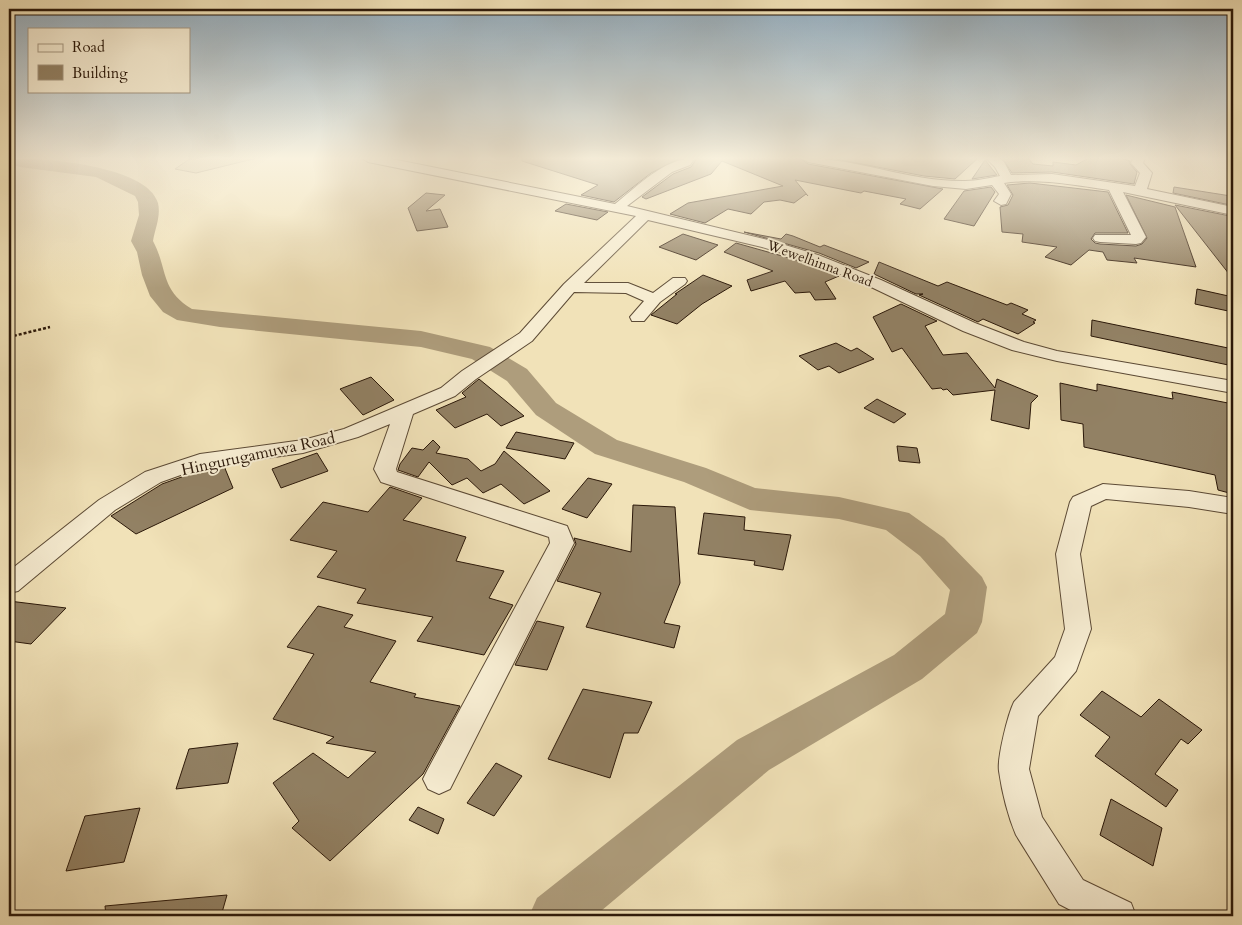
<svg xmlns="http://www.w3.org/2000/svg" width="1242" height="925" font-family="Cardo,serif">
  <style>
    .green { fill: #cfc09a; stroke: #7d6c52 }
    .lines { fill: none; stroke-linecap: round; stroke-linejoin: round }
    .river { fill: #ae9d7c; fill-rule: evenodd }
    .building { fill: #928164; stroke: #2b1809 }
    .minor-casing { stroke: #5c4a35; stroke-width: 2 }
    .path { stroke: #2b1809; stroke-width: 2.5; stroke-dasharray: 3 2; stroke-linecap: butt }
    .minor { fill: #f6ecd1; fill-rule: evenodd }
    .labels { text-anchor: middle; stroke-width: 4; stroke-linejoin: round; paint-order: stroke }
    .far-street-label { font-size: 14px; fill: #2b1809; stroke: #f6ecd1 }
    .street-label { font-size: 16px; fill: #2b1809; stroke: #f6ecd1 }
  </style>
  <rect width="100%" height="100%" fill="#f1e2b8"/>
  <filter id="stains"><feTurbulence type="fractalNoise" baseFrequency=".004" numOctaves="4"/><feColorMatrix values="0 0 0 0 .2 0 0 0 0 .09 0 0 0 0 .02 0 0 0 .5 -.17"/></filter>
  <radialGradient id="worn" r=".72"><stop offset=".6" stop-color="#630" stop-opacity="0"/><stop offset="1" stop-color="#630" stop-opacity=".3"/></radialGradient>
  <!-- green -->
  <polygon class="green" points="191,158 257,158 196,173 175,169"/>
  <g class="lines">
    <!-- river -->
    <path class="river" d="M9,158C42,158 147,165 158,203C161,216 155,229 153,241C168,269 160,290 192,309L421,331L490,347L527,369L556,403L617,440L706,468L755,488L839,497L909,513L944,538L982,577L987,587L982,622L977,633L922,679L769,770L595,916H529L537,898L737,740L894,655L945,614L950,590L920,556L886,530L839,519L750,510L684,482L595,454L536,415L507,381L472,359L421,347L220,327L177,320L163,312L150,296L142,275L137,252L131,241L139,215L138,202L135,196L96,177L20,167L9,164Z"/>
  </g>
  <!-- building -->
  <g class="building">
    <polygon points="522,158 681,158 651,173 614,202 581,195 598,185 522,161"/>
    <polygon points="697,158 800,158 808,164 943,189 920,209 900,204 906,199 864,191 861,193 795,180 808,196 806,194 794,203 780,200 764,202 751,214 728,209 705,223 670,214 688,203 783,186 722,161 711,174 646,199 642,197 673,174 691,167"/>
    <polygon points="830,158 978,158 955,179 924,176"/>
    <polygon points="1002,158 1028,158 1033,164 1053,166 1053,162 1076,165 1089,158 1120,158 1130,161 1130,164 1137,172 1134,184 1052,172 1012,173"/>
    <polygon points="985,160 997,175 972,179"/>
    <polygon points="1030,183 1108,192 1128,233 1095,233 1091,239 1095,243 1100,244 1136,246 1142,244 1147,238 1126,195 1175,207 1196,267 1134,258 1137,263 1107,260 1103,252 1089,250 1071,265 1045,257 1057,247 1022,242 1023,234 1002,232 1000,207 1008,205 1013,195 1007,185"/>
    <polygon points="991,187 995,192 974,226 944,219 964,191"/>
    <polygon points="1174,187 1231,196 1230,205 1173,193"/>
    <polygon points="426,193 445,195 426,211 440,209 448,227 417,231 408,208"/>
    <polygon points="566,204 608,212 597,220 555,211"/>
    <polygon points="1175,205 1230,216 1230,239 1233,239 1233,279"/>
    <polygon points="744,232 781,239 786,234 793,236 820,247 824,245 869,262 856,268 819,253"/>
    <polygon points="683,234 718,245 696,260 659,247"/>
    <polygon points="736,243 807,263 839,276 825,282 836,299 815,300 810,292 795,293 785,281 751,291 747,280 773,271 724,252"/>
    <polygon points="879,262 938,286 947,282 1007,305 1011,303 1028,310 1022,314 1036,320 1033,322 1035,323 1018,334 983,319 978,322 919,295 923,294 916,294 874,274"/>
    <polygon points="703,275 732,286 702,304 677,324 651,315 677,294 675,294"/>
    <polygon points="1197,289 1233,297 1233,312 1195,304"/>
    <polygon points="901,304 937,321 925,326 943,355 967,353 995,388 997,379 1038,396 1031,403 1029,429 991,420 995,390 953,395 947,389 943,390 941,388 932,389 902,348 892,352 873,317"/>
    <polygon points="1092,320 1233,349 1233,366 1091,336"/>
    <polygon points="836,343 851,351 857,348 874,359 839,373 829,366 818,370 799,356"/>
    <polygon points="371,377 394,400 363,415 340,389"/>
    <polygon points="479,379 524,416 501,426 487,414 455,428 436,410 466,397 462,393"/>
    <polygon points="1060,383 1097,391 1097,384 1173,399 1172,392 1233,404 1233,494 1218,490 1215,475 1084,447 1083,424 1061,420"/>
    <polygon points="877,399 906,414 894,423 864,408"/>
    <polygon points="516,432 574,443 565,459 506,448"/>
    <polygon points="433,440 440,447 436,453 468,459 481,471 495,464 504,451 550,491 524,504 501,484 483,493 467,478 452,485 429,462 418,477 398,470 400,464 412,448 423,450"/>
    <polygon points="897,446 917,448 920,463 899,461"/>
    <polygon points="317,453 328,471 281,488 272,469"/>
    <polygon points="224,466 233,488 136,534 111,516 162,484 204,469"/>
    <polygon points="588,478 612,484 587,518 562,509"/>
    <polygon points="390,487 422,498 403,520 466,537 456,561 504,571 489,598 513,605 484,655 417,641 433,617 357,603 366,589 317,577 337,551 290,540 323,502 368,512"/>
    <polygon points="633,505 675,507 680,583 664,623 680,626 674,648 586,627 601,593 557,581 576,544 574,538 631,552"/>
    <polygon points="704,513 745,517 744,530 791,535 783,570 754,565 755,561 698,554"/>
    <polygon points="9,601 66,608 31,644 9,641"/>
    <polygon points="318,606 353,615 344,627 396,641 370,682 416,694 414,697 460,706 423,774 330,861 292,828 299,821 273,783 313,753 348,778 376,752 326,743 334,737 273,719 314,654 287,647"/>
    <polygon points="537,621 564,627 547,670 515,665"/>
    <polygon points="583,689 652,702 638,733 624,733 610,778 548,759"/>
    <polygon points="1102,691 1141,717 1159,699 1202,730 1188,744 1181,739 1155,774 1178,790 1166,807 1095,756 1110,737 1080,715"/>
    <polygon points="238,743 228,783 176,789 189,749"/>
    <polygon points="496,763 522,776 494,816 467,803"/>
    <polygon points="1111,799 1162,828 1153,866 1100,835"/>
    <polygon points="418,807 444,819 438,834 409,820"/>
    <polygon points="140,808 124,862 66,871 85,816"/>
    <polygon points="227,895 221,916 106,916 105,906"/>
  </g>
  <g class="lines">
    <defs>
      <g id="minor">
        <path d="M362,158H387L615,204C638,186 664,158 695,158L690,165L672,172L627,206L772,241L818,255L881,280L975,323L1024,342L1057,351L1233,381V393L1057,361L1012,350L963,331L869,286L808,261L762,247L648,220L584,283H628L653,293L673,278H685L687,281L685,284L660,302L644,321H632L630,317L644,301L626,293L574,292L532,341L476,379L455,396L413,414L396,469L397,472L567,526L574,543L450,789L439,794L428,789L423,779L428,769L550,543L549,537L381,482L374,469L390,424L358,437L303,453L203,467L161,482L115,510L18,591L9,593V571L99,500L145,472L200,454L303,440L344,429L441,388L462,371L520,333L564,284L636,216L368,162Z"/>
        <path d="M802,158C857,158 910,182 965,181C977,181 988,178 1000,176L995,167L986,158H999L1004,162L1011,175L1052,174L1135,186L1140,173L1131,163L1133,158H1145L1143,163L1152,173L1147,189L1233,207V215L1123,192L1146,237L1141,243L1136,244L1100,242L1095,241L1093,238L1095,235H1131L1109,190C1074,185 1039,178 1004,183L1011,194L1006,204L1001,205L994,201L999,194L992,185L966,189L933,186L808,162Z"/>
        <path d="M1103,484L1189,491L1233,498V514L1189,507L1106,499L1091,506L1080,554L1091,629L1076,671L1038,716L1029,769L1042,817L1083,880L1131,903L1136,916H1082L1059,904L1016,835C1008,816 1002,792 999,771C997,758 1008,714 1014,702L1055,657L1065,629L1056,554L1070,502L1073,497Z"/>
      </g>
    </defs>
    <!-- minor casing -->
    <use href="#minor" class="minor-casing"/>
    <!-- path -->
    <polyline class="path" points="9,337 50,327"/>
    <!-- minor -->
    <use href="#minor" class="minor"/>
  </g>
  <!-- sky -->
  <linearGradient id="sky" x2="0" y2="1"><stop stop-color="#91abbd"/><stop offset="0.55" stop-color="#f9f2df"/><stop offset="1" stop-color="#f9f2df" stop-opacity="0"/></linearGradient>
  <rect width="1242" height="288" fill="url(#sky)"/>
  <g class="labels">
    <!-- far-street labels -->
    <g class="far-street-label">
      <text transform="translate(820 263) rotate(20)" y="5">Wewelhinna Road</text>
    </g>
    <!-- street labels -->
    <g class="street-label">
      <text transform="translate(258 453) rotate(-12)" y="6">Hingurugamuwa Road</text>
    </g>
  </g>
  <!-- margin -->
  <rect width="1242" height="925" fill="none" stroke="#f1e2b8" stroke-width="30"/>
  <rect x="10" y="10" width="1222" height="905" fill="none" stroke="#2b1809" stroke-width="2.5"/>
  <rect x="15" y="15" width="1212" height="895" fill="none" stroke="#2b1809"/>
  <!-- legend -->
  <rect x="28" y="28" width="162" height="65" fill="#f6ecd1" stroke="#a59781"/>
  <rect x="38" y="44" width="25" height="8" fill="#f6ecd1" stroke="#a59781"/>
  <text x="72" y="52" font-size="15" fill="#2b1809">Road</text>
  <rect x="38" y="65" width="25" height="15" fill="#928164" stroke="#a59781"/>
  <text x="72" y="78" font-size="15" fill="#2b1809">Building</text>
  <rect width="100%" height="100%" filter="url(#stains)"/>
  <rect width="100%" height="100%" fill="url(#worn)"/>
</svg>
